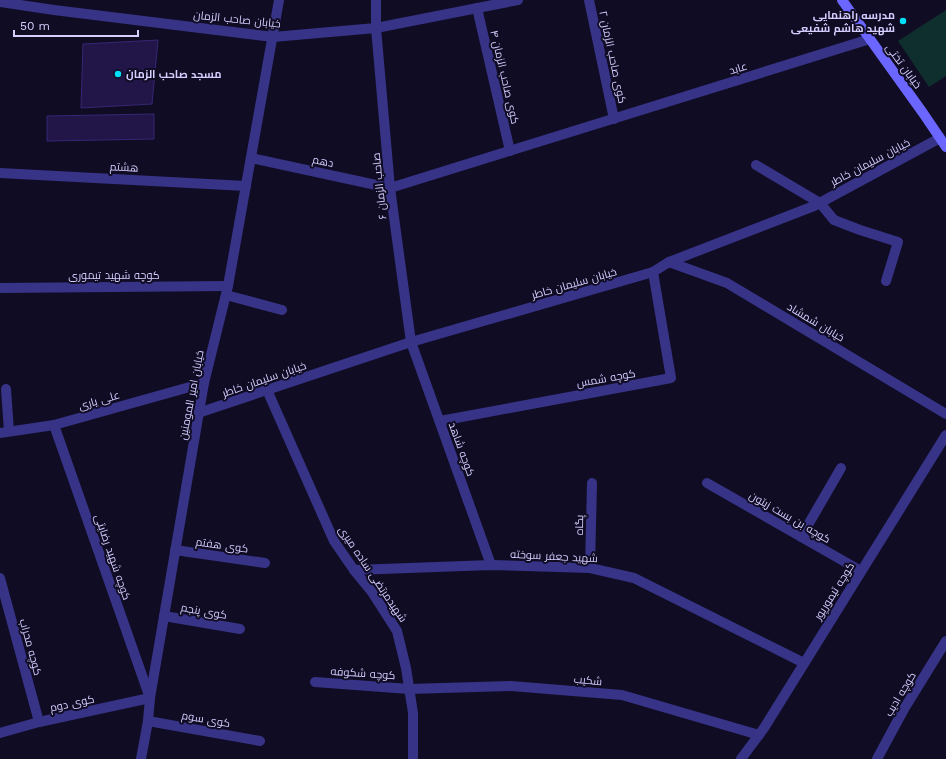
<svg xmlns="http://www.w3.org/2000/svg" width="946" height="759" font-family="'Work Sans',Cairo,sans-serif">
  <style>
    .green { fill: #0f2f2e }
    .building { fill: #211647; stroke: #372675 }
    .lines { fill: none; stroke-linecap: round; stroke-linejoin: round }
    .street { stroke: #373387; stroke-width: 10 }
    .secondary { stroke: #6b66ff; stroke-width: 10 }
    .poi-dot { fill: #00dffa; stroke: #100c24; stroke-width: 1.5 }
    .labels { text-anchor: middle; stroke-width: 4; stroke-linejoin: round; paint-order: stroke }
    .poi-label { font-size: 11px; font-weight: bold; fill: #d5cfff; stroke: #100c24; text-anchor: end }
    .street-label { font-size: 11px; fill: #d5cfff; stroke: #100c24 }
  </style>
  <rect width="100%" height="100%" fill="#100c24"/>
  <!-- green -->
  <polygon class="green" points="946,10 946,76 929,87 898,41"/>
  <!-- building -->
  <g class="building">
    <polygon points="158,40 152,104 81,108 83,44"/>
    <polygon points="154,114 154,139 47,141 47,116"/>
  </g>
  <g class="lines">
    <!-- street -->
    <g class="street">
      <polyline points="376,0 376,28 390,188 411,342 491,565"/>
      <polyline points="589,0 614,119"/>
      <polyline points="0,2 54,10 273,37 376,28 518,0"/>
      <polyline points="477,8 510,151"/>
      <polyline points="251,158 390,188 870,39"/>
      <polyline points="756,165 820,203 834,220 860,230 898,242 886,281"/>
      <polyline points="0,173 246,186"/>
      <polyline points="669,262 727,283 946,414"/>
      <polyline points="0,288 228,286"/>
      <polyline points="226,295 282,310"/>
      <polyline points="6,389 9,431"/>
      <polyline points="267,390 334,541 354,570 372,592 397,631 406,668 413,713 413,759"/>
      <polyline points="198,413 411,342 653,272 669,262 814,206 940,138"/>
      <polyline points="440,421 671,378 653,272"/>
      <polyline points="0,433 54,425 204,383"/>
      <polyline points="707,483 861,571"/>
      <polyline points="801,537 841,468"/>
      <polyline points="175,550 265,563"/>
      <polyline points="590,568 592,483"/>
      <polyline points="354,570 491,565 590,568 634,578 804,663"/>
      <polyline points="0,578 39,722"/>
      <polyline points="164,616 240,629"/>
      <polyline points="315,682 409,689 511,686 622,695 759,735"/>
      <polyline points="148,721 260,741"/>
      <polyline points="0,733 39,722 150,698 54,425"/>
      <polyline points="141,759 148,721 150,698 204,383 228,286 279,0"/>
      <polyline points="741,759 764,728 946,435"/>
      <polyline points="877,759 904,709 946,641"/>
    </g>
    <!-- secondary -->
    <polyline class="secondary" points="842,0 923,113 946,147"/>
  </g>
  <!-- markers -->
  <g class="poi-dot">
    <circle cx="903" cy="21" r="4"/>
    <circle cx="118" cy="74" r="4"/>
  </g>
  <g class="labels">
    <!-- poi labels -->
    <g class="poi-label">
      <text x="895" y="19">مدرسه راهنمایی<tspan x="895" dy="13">شهید هاشم شفیعی</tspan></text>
      <text x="126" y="78" text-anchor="start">مسجد صاحب الزمان</text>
    </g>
    <!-- street labels -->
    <g class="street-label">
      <text transform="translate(237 19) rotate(6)" y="4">خیابان صاحب الزمان</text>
      <text transform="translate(613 57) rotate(78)" y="4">کوی صاحب الزمان ۲</text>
      <text transform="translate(904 66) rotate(54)" y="4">خیابان تختی</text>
      <text transform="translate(738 68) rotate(-17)" y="4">عابد</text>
      <text transform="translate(505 77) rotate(77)" y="4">کوی صاحب الزمان ۴</text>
      <text transform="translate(323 161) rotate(12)" y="4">دهم</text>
      <text transform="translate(870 162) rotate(-28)" y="4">خیابان سلیمان خاطر</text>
      <text transform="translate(124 167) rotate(3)" y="4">هشتم</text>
      <text transform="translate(379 186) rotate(-96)" y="4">صاحب الزمان ۶</text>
      <text x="114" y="279">کوچه شهید تیموری</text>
      <text transform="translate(574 283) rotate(-16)" y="4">خیابان سلیمان خاطر</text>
      <text transform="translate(816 322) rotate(31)" y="4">خیابان شمشاد</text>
      <text transform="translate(606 378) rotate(-10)" y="4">کوچه شمس</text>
      <text transform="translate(264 379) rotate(-19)" y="4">خیابان سلیمان خاطر</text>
      <text transform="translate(191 395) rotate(-79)" y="4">خیابان امیر المومنین</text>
      <text transform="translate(99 400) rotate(-16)" y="4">علی یاری</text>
      <text transform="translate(462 449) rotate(70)" y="4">کوچه شاهد</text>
      <text transform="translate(790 517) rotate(30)" y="4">کوچه بن بست زیتون</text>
      <text transform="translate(579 525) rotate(-89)" y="4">پگاه</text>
      <text transform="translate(222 545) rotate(8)" y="4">کوی هفتم</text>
      <text transform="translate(554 556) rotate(3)" y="4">شهید جعفر سوخته</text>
      <text transform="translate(113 557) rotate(71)" y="4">کوچه شهید رضایتی</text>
      <text transform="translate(373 574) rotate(56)" y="4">شهیدمرتضی ساده میری</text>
      <text transform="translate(834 591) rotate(-58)" y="4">کوچه تیمورپور</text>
      <text transform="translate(204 611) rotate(10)" y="4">کوی پنجم</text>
      <text transform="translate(31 647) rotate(75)" y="4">کوچه محراب</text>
      <text transform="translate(363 673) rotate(4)" y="4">کوچه شکوفه</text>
      <text transform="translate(588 680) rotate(5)" y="4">شکیب</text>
      <text transform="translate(900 694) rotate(-59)" y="4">کوچه ادیب</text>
      <text transform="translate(72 703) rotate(-12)" y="4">کوی دوم</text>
      <text transform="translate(206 719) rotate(10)" y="4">کوی سوم</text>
    </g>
  </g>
  <!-- scale -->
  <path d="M14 30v6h124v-6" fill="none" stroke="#d5cfff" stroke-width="2"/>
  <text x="20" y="30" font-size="12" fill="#d5cfff" stroke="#100c24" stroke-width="3" paint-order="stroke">50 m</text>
</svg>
